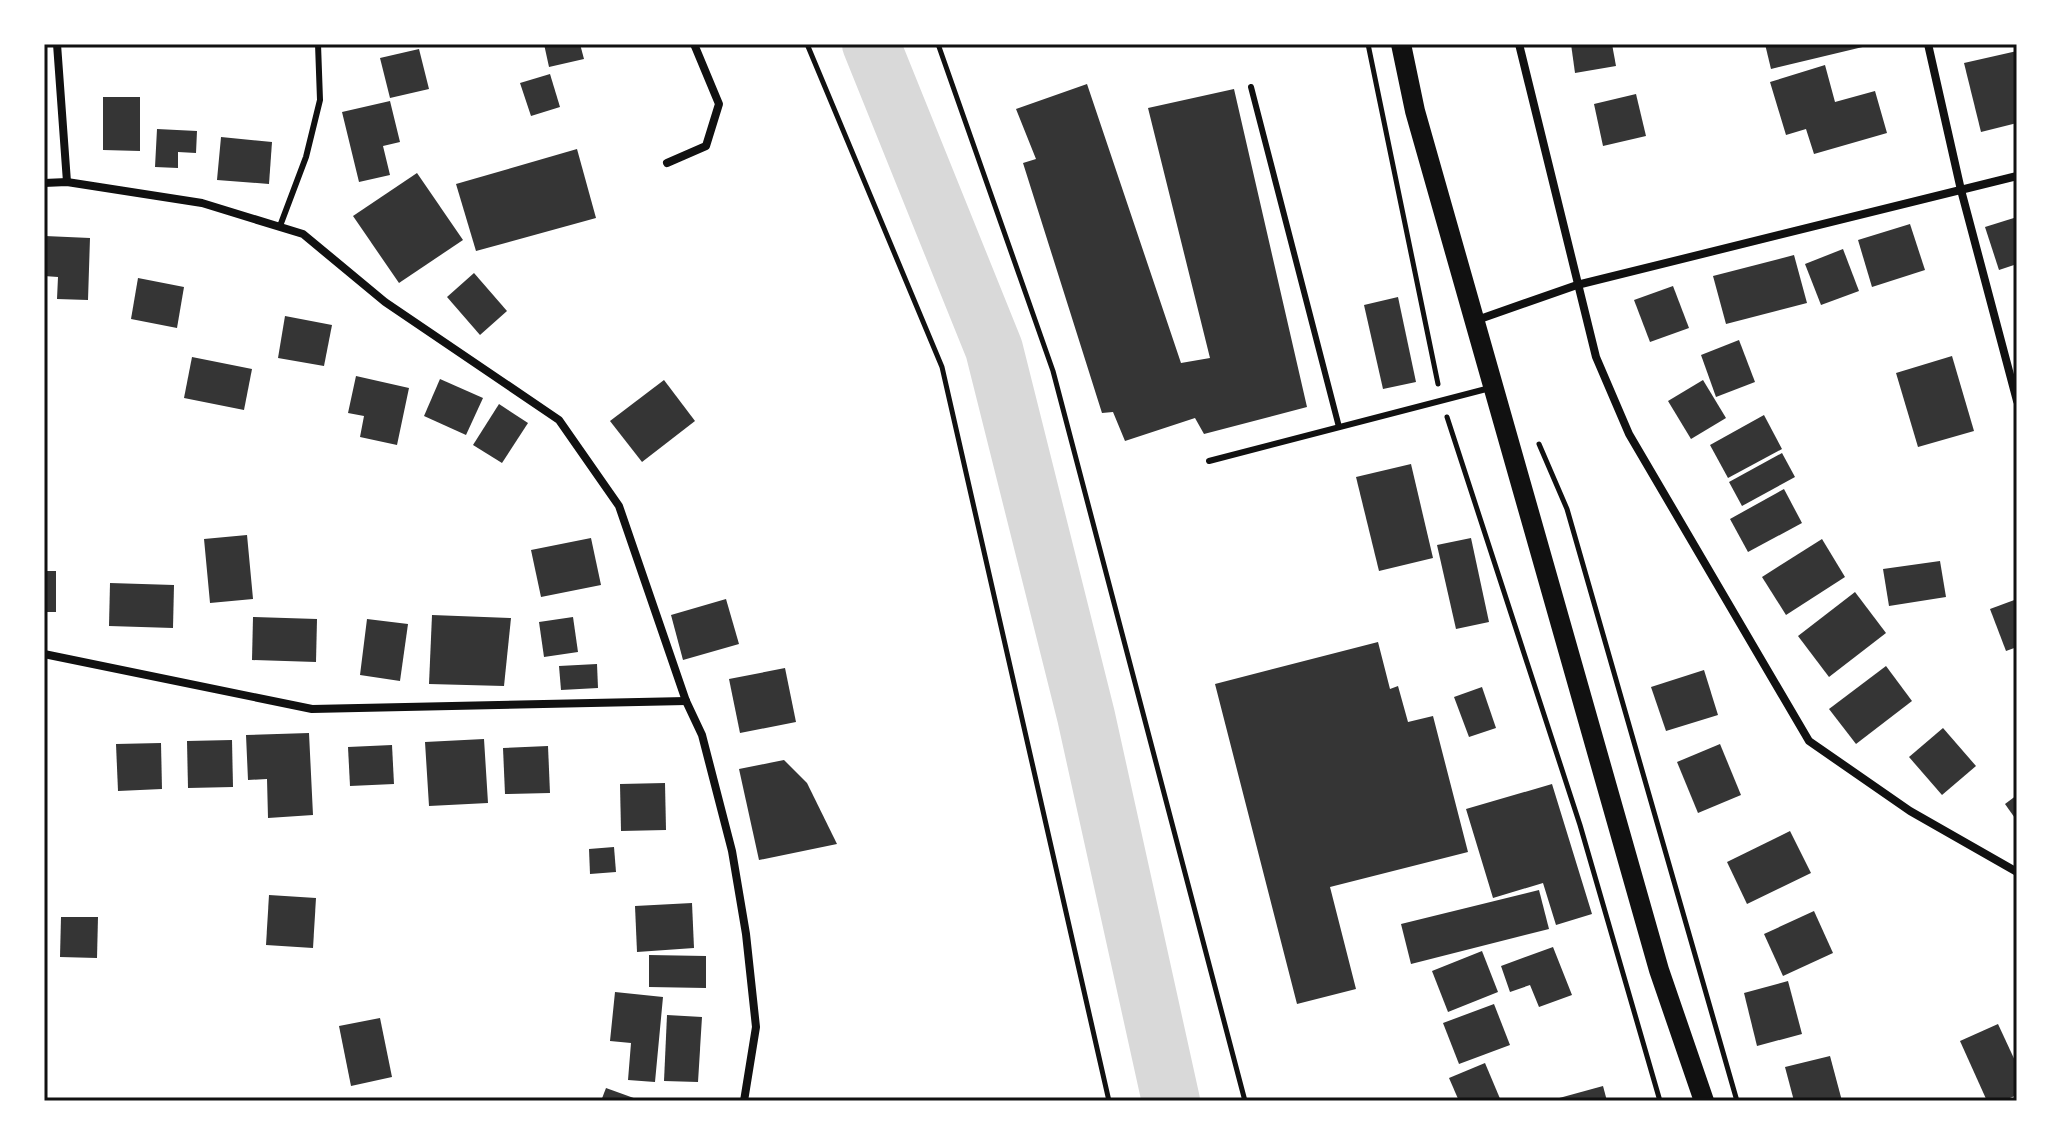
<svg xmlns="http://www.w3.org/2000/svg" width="2061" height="1145" font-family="'Crimson Pro',serif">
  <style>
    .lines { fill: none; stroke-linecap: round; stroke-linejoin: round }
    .river { stroke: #d9d9d9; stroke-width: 58 }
    .building { fill: #353535 }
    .path { stroke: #111; stroke-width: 5 }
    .service { stroke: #111; stroke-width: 6 }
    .minor { stroke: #111; stroke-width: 8 }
    .primary { stroke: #111; stroke-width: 20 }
    .neatline { fill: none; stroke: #111; stroke-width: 3 }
  </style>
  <rect width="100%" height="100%" fill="#fff"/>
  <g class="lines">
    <!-- river -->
    <polyline class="river" points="871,44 994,349 1086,716 1171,1101"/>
  </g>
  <!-- building -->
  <g class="building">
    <polygon points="544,44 580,44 584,59 549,67"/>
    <polygon points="1571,44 1612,44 1616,66 1575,73"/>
    <polygon points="1765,44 1871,44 1871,45 1771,69"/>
    <polygon points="419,49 429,89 390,98 380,58"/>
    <polygon points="2017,51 2017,123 1981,132 1964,63"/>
    <polygon points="1825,65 1835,102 1875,91 1887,133 1814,154 1806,129 1786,135 1770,82"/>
    <polygon points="550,74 560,107 531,116 520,83"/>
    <polygon points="1087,84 1181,363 1210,358 1148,108 1234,89 1307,407 1204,434 1195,418 1125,441 1113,412 1102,413 1023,163 1036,159 1016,109"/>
    <polygon points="1636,94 1646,136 1603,146 1594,104"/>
    <polygon points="103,97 140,97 140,151 103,150"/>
    <polygon points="390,101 400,142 383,146 390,175 359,182 342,112"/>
    <polygon points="157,129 197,131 196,153 178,152 178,168 155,167"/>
    <polygon points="221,137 272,142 269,184 217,180"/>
    <polygon points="577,149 596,218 476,251 456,184"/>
    <polygon points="417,173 463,240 399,283 353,216"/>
    <polygon points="2017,217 2017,264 1999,270 1985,227"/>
    <polygon points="1910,224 1925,270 1872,287 1858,240"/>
    <polygon points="45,236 90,238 88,300 57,299 58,277 44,276"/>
    <polygon points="1843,249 1859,291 1821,305 1805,264"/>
    <polygon points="1794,255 1807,303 1726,324 1713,276"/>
    <polygon points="474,273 507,311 480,335 447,297"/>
    <polygon points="138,278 184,287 177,328 131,319"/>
    <polygon points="1673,286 1689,328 1650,342 1634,300"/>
    <polygon points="1398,297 1416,382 1383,389 1364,305"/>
    <polygon points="285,316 332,325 324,366 278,358"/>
    <polygon points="1739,340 1755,382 1716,397 1701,355"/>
    <polygon points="1952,356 1974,431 1918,447 1896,373"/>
    <polygon points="192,357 252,369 244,410 184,398"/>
    <polygon points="356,376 409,388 397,445 360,437 364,416 348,413"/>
    <polygon points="440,379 483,398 466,435 424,416"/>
    <polygon points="664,380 695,421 642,462 610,421"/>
    <polygon points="1703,380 1726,418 1691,439 1668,401"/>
    <polygon points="499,404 528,423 502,463 473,445"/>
    <polygon points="1764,415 1782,449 1728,478 1710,445"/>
    <polygon points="1782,453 1795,477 1742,506 1729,482"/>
    <polygon points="1411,464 1433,558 1379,571 1356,477"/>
    <polygon points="1784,489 1802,523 1748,552 1730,519"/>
    <polygon points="247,535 253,599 210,603 204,539"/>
    <polygon points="591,538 601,585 541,597 531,550"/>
    <polygon points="1471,538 1489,622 1456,629 1437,545"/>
    <polygon points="1822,539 1845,577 1786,615 1762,577"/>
    <polygon points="1940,561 1946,597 1889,606 1883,569"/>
    <rect x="44" y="571" width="12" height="41"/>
    <polygon points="110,583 174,585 173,628 109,626"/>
    <polygon points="1855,592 1886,633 1829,677 1798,636"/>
    <polygon points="726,599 739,644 683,660 671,615"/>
    <polygon points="2017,599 2017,647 2006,651 1990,609"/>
    <polygon points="432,615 511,618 504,686 429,684"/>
    <polygon points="253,617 317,619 316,662 252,660"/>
    <polygon points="573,617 578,652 544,657 539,622"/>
    <polygon points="367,619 408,624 400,681 360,675"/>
    <polygon points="1378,642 1390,689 1398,686 1408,722 1433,716 1468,852 1330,887 1356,989 1297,1004 1215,684"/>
    <polygon points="597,664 598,688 561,690 559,666"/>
    <polygon points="1886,666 1912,701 1856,744 1829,709"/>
    <polygon points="785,668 796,722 740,733 729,679"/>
    <polygon points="1704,670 1718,715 1666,731 1651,687"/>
    <polygon points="1482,687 1496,728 1469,737 1454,697"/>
    <polygon points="1943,728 1976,766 1942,795 1909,757"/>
    <polygon points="309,733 313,815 268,818 267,779 248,780 246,735"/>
    <polygon points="484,739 488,803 429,806 425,742"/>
    <polygon points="232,740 233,787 188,788 187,741"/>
    <polygon points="161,743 162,789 118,791 116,744"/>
    <polygon points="1720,744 1741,795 1698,813 1677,762"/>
    <polygon points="392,745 394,784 350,786 348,747"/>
    <polygon points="548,746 550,793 505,794 503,748"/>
    <polygon points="784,760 807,783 837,844 759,860 739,769"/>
    <polygon points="665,783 666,830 621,831 620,784"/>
    <polygon points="1552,784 1592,914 1556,925 1543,883 1493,898 1466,809"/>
    <polygon points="2017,795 2017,821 2005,804"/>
    <polygon points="1790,831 1811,873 1747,904 1727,862"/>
    <polygon points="614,847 616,872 590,874 589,849"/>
    <polygon points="1539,890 1549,929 1411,964 1401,924"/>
    <polygon points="269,895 316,898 313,948 266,945"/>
    <polygon points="692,903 694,948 637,952 635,906"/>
    <polygon points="1814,911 1833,953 1783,976 1764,934"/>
    <polygon points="61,917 98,917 97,958 60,957"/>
    <polygon points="1553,947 1572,995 1539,1007 1530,985 1510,992 1501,966"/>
    <polygon points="1482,951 1498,992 1448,1012 1432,971"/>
    <polygon points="649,955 706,956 706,988 649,987"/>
    <polygon points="1788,981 1802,1034 1757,1046 1744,993"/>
    <polygon points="615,992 663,997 655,1082 628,1080 631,1043 610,1041"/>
    <polygon points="1494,1004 1510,1045 1459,1064 1443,1023"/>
    <polygon points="667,1015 702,1017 698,1082 664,1081"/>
    <polygon points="380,1018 392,1077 351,1086 339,1026"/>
    <polygon points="1998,1024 2017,1065 2017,1095 2003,1101 1987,1101 1960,1041"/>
    <polygon points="1830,1056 1842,1101 1794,1101 1785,1067"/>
    <polygon points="1485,1063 1501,1101 1459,1101 1449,1078"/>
    <polygon points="1603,1086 1607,1101 1552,1101 1552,1100"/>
    <polygon points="606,1088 642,1101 601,1101"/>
  </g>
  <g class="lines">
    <!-- path -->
    <g class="path">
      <polyline points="807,44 942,367 1109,1101"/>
      <polyline points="938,44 1053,371 1245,1101"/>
      <polyline points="1368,44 1438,384"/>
      <polyline points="1447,417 1580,825 1660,1101"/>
      <polyline points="1539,444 1567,509 1737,1101"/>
    </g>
    <!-- service -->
    <g class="service">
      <polyline points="1251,87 1339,427"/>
      <polyline points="280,226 306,157 320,100 318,44"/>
      <polyline points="1209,461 1490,388"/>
    </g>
    <!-- minor -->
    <g class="minor">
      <polyline points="57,44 67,182"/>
      <polyline points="1519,44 1596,357 1629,434 1809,741 1910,811 2017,872"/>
      <polyline points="1928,44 1961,190 2017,401"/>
      <polyline points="667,163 706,146 719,104 694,44"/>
      <polyline points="44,183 67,182 202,203 303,234 385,302 559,420 619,506 686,701 702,735 732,851 746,934 756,1027 744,1101"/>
      <polyline points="1477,320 1577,285 2017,176"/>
      <polyline points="44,654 312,709 686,701"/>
    </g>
    <!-- primary -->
    <polyline class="primary" points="1401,44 1415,111 1659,970 1704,1101"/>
  </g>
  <!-- border -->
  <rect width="2061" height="1145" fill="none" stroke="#ffffff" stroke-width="92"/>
  <rect x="46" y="46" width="1969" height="1053" class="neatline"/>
</svg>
